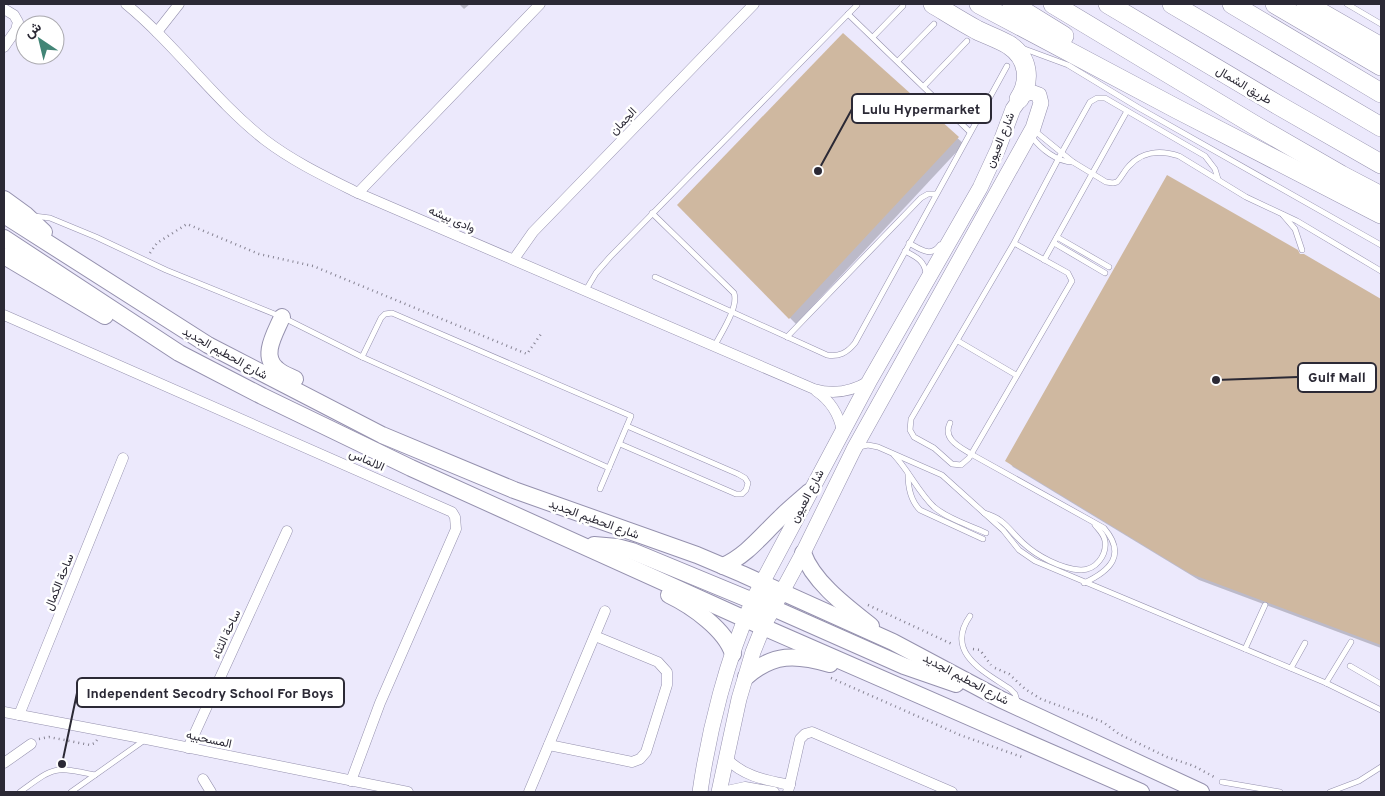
<svg xmlns="http://www.w3.org/2000/svg" width="1385" height="796" font-family="Overpass,Vazirmatn,sans-serif">
  <style>
    .shadow { fill: #0003 }
    .building { fill: #cfb8a0 }
    .lines { fill: none; stroke-linecap: round; stroke-linejoin: round }
    .lane-casing { stroke: #9591ae; stroke-width: 6 }
    .street-casing { stroke: #9591ae; stroke-width: 11 }
    .secondary-casing { stroke: #9591ae; stroke-width: 16 }
    .primary-casing { stroke: #9591ae; stroke-width: 18 }
    .highway-casing { stroke: #9591ae; stroke-width: 20 }
    .path { stroke: #868392; stroke-width: 2.5; stroke-dasharray: 1 4; stroke-linecap: butt }
    .lane { stroke: #fff; stroke-width: 5 }
    .street { stroke: #fff; stroke-width: 10 }
    .secondary { stroke: #fff; stroke-width: 15 }
    .primary { stroke: #fff; stroke-width: 16 }
    .highway { stroke: #fff; stroke-width: 19 }
    .labels { text-anchor: middle; stroke-width: 5; stroke-linejoin: round; paint-order: stroke }
    .street-label { font-size: 12px; fill: #2b2935; stroke: #fff }
    .leader { fill: none; stroke: #2b2935; stroke-width: 2 }
    .callout-dot { fill: #2b2935; stroke: #fff; stroke-width: 2 }
    .callout { fill: #fff; stroke: #2b2935; stroke-width: 2 }
    .callout-label { font-size: 14px; text-anchor: middle; font-weight: bold; fill: #2b2935 }
  </style>
  <rect width="100%" height="100%" fill="#ece9fc"/>
  <!-- shadow -->
  <g class="shadow">
    <polygon points="459,4 470,4 464,9"/>
    <polygon points="843,35 964,144 796,324 678,205"/>
    <polygon points="1300,255 1381,300 1381,648 1199,580 1013,467 1007,460"/>
  </g>
  <!-- building -->
  <g class="building">
    <polygon points="843,33 959,137 789,319 677,205"/>
    <polygon points="1167,175 1298,250 1300,254 1304,254 1381,299 1381,645 1191,574 1005,461"/>
  </g>
  <g class="lines">
    <defs>
      <g id="lane">
        <polyline points="1347,4 1381,24"/>
        <polyline points="848,14 970,132"/>
        <polyline points="873,37 903,6"/>
        <polyline points="1022,48 1068,65 1139,108 1381,245"/>
        <polyline points="898,61 934,24"/>
        <polyline points="924,86 967,41"/>
        <path d="M1035,131L1073,162L1106,182L1113,183L1117,182C1122,177 1124,171 1129,166C1142,151 1161,150 1179,156L1246,197L1297,221L1381,271"/>
        <path d="M1032,137C1041,149 1057,162 1073,162"/>
        <path d="M652,213L734,293C739,307 721,333 714,347"/>
        <polyline points="1283,215 1295,229 1302,250"/>
        <polyline points="34,216 50,218 96,237 166,270 282,317 362,357 609,468"/>
        <polyline points="1057,237 1109,267"/>
        <path d="M909,243C920,249 931,258 940,245"/>
        <polyline points="1014,243 1068,273 1072,281 969,458 961,465 952,464 934,448 914,437 910,430 911,419 1014,243 1062,152 1090,102 1097,98 1105,98 1205,156 1215,169 1218,179"/>
        <polyline points="1054,243 1105,273"/>
        <path d="M905,251C916,257 924,260 926,273"/>
        <polyline points="1044,260 1127,111"/>
        <path d="M655,277L827,355C839,357 847,353 855,343L1007,66"/>
        <polyline points="586,290 596,273 610,257 857,5"/>
        <polyline points="787,337 921,198 928,194 935,194"/>
        <polyline points="958,341 1016,375"/>
        <polyline points="362,357 381,318 385,314 392,313 631,416 600,489"/>
        <path d="M950,423C942,439 960,447 971,454L1104,528C1127,555 1110,571 1084,583"/>
        <polyline points="620,444 736,494 742,494 746,490 748,483 745,478 738,474 627,426"/>
        <polyline points="859,447 868,445 878,447 942,475 1003,530 1019,550 1035,561 1326,683 1381,710"/>
        <path d="M894,455C909,471 919,493 934,507C948,519 969,525 986,533"/>
        <path d="M908,474C908,487 910,500 920,510L983,539"/>
        <path d="M984,513C1005,519 1008,529 1023,543C1037,556 1061,569 1081,570C1096,570 1107,555 1105,541C1104,534 1099,530 1095,525"/>
        <path d="M970,616C944,653 985,672 1010,689L1015,694L1018,704"/>
        <polyline points="1245,649 1265,605"/>
        <polyline points="1350,666 1381,684"/>
        <polyline points="1291,668 1305,643"/>
        <polyline points="1326,683 1351,642"/>
        <polyline points="1222,782 1280,792"/>
        <path d="M20,792C54,767 53,766 95,775"/>
        <polyline points="71,792 146,739"/>
        <polyline points="1330,792 1359,781 1381,767"/>
      </g>
      <g id="street">
        <path d="M126,4C176,45 214,100 265,140C294,162 326,177 358,193L814,389C834,395 851,392 869,381"/>
        <polyline points="4,9 14,15 18,22 16,30 4,47"/>
        <polyline points="157,32 179,4"/>
        <polyline points="358,193 540,4"/>
        <polyline points="514,259 533,232 754,4"/>
        <polyline points="4,315 452,512 455,517 456,529 380,703 351,781"/>
        <path d="M816,391C831,401 839,415 842,431"/>
        <polyline points="4,712 146,739 408,792"/>
        <polyline points="19,715 123,458"/>
        <polyline points="549,745 632,762 640,759 646,752 667,685 667,672 658,662 595,636"/>
        <polyline points="188,748 287,531"/>
        <path d="M726,758C744,777 766,780 790,785"/>
        <polyline points="4,763 31,744"/>
        <polyline points="203,779 211,792"/>
        <polyline points="529,792 605,611"/>
        <polyline points="722,792 745,787 774,792"/>
        <polyline points="788,792 800,739 805,734 812,732 952,792"/>
      </g>
      <path id="secondary" d="M700,792C709,729 727,659 753,600L870,380L980,188L998,149L1013,109L1023,95L1031,92L1039,95L1041,103L1033,128L854,449L803,553L763,627L753,652L739,699L719,792"/>
      <g id="primary">
        <polyline points="4,199 26,215 44,232"/>
        <polyline points="4,215 208,345 382,435 514,490 697,555 742,574 893,642 1000,699 1201,792"/>
        <polyline points="4,238 179,353 262,396 411,468 745,619 1141,792"/>
        <polyline points="4,256 105,316"/>
        <path d="M282,317C276,332 260,356 277,369C282,374 289,376 295,379"/>
        <polyline points="594,545 617,547 632,551 748,599 753,600 771,597"/>
        <path d="M803,553C813,582 847,607 871,626"/>
        <path d="M723,566C747,555 761,536 780,518C789,509 799,501 809,492"/>
        <path d="M669,595C692,606 726,630 733,654"/>
        <path d="M745,619C753,610 761,607 773,608L904,666L956,684"/>
        <path d="M746,677C773,653 796,654 830,664"/>
      </g>
      <g id="highway">
        <path d="M933,4C948,13 962,22 977,30C987,35 999,39 1009,45C1029,58 1031,81 1019,99"/>
        <polyline points="979,4 1177,109 1381,214"/>
        <polyline points="1012,4 1064,36"/>
        <polyline points="1053,4 1256,126 1341,175 1381,196"/>
        <polyline points="1108,4 1278,105 1381,164"/>
        <polyline points="1172,4 1381,127"/>
        <polyline points="1232,4 1381,93"/>
        <polyline points="1275,4 1381,66"/>
        <polyline points="1306,4 1381,47"/>
      </g>
    </defs>
    <!-- lane casing -->
    <use href="#lane" class="lane-casing"/>
    <!-- street casing -->
    <use href="#street" class="street-casing"/>
    <!-- secondary casing -->
    <use href="#secondary" class="secondary-casing"/>
    <!-- primary casing -->
    <use href="#primary" class="primary-casing"/>
    <!-- highway casing -->
    <use href="#highway" class="highway-casing"/>
    <!-- path -->
    <g class="path">
      <polyline points="150,253 157,243 187,224 259,254 313,266 527,354 541,334"/>
      <polyline points="868,605 954,645"/>
      <polyline points="973,649 980,650 991,665"/>
      <polyline points="995,668 1009,674 1025,689 1041,699 1103,722 1119,734 1167,757 1194,766 1216,778"/>
      <polyline points="831,678 960,735 1022,757"/>
      <polyline points="39,739 49,737 90,745 95,743 97,740"/>
    </g>
    <!-- lane -->
    <use href="#lane" class="lane"/>
    <!-- street -->
    <use href="#street" class="street"/>
    <!-- secondary -->
    <use href="#secondary" class="secondary"/>
    <!-- primary -->
    <use href="#primary" class="primary"/>
    <!-- highway -->
    <use href="#highway" class="highway"/>
  </g>
  <g class="labels">
    <!-- street labels -->
    <g class="street-label">
      <text transform="translate(1244 85) rotate(31)" y="4">طريق الشمال</text>
      <text transform="translate(623 121) rotate(-46)" y="4">الجمان</text>
      <text transform="translate(1000 140) rotate(-68)" y="4">شارع العيون</text>
      <text transform="translate(452 219) rotate(23)" y="4">وادى بيشه</text>
      <text transform="translate(225 353) rotate(29)" y="4">شارع الحطيم الجديد</text>
      <text transform="translate(367 460) rotate(24)" y="4">الالماس</text>
      <text transform="translate(807 496) rotate(-62)" y="4">شارع العيون</text>
      <text transform="translate(594 519) rotate(20)" y="4">شارع الحطيم الجديد</text>
      <text transform="translate(59 582) rotate(-68)" y="4">ساحة الكمال</text>
      <text transform="translate(226 634) rotate(-65)" y="4">ساحة الثناء</text>
      <text transform="translate(966 679) rotate(28)" y="4">شارع الحطيم الجديد</text>
      <text transform="translate(209 739) rotate(12)" y="4">المسحبيه</text>
    </g>
  </g>
  <!-- callouts -->
  <path class="leader" d="M818 171L852 109M1216 380L1298 377M62 764L77 693"/>
  <g class="callout-dot">
    <circle cx="818" cy="171" r="5"/>
    <circle cx="1216" cy="380" r="5"/>
    <circle cx="62" cy="764" r="5"/>
  </g>
  <g class="callout">
    <rect x="852" y="94" width="139" height="29" rx="5"/>
    <rect x="1298" y="363" width="78" height="29" rx="5"/>
    <rect x="77" y="678" width="267" height="29" rx="5"/>
  </g>
  <g class="callout-label">
    <text x="921" y="114">Lulu Hypermarket</text>
    <text x="1337" y="382">Gulf Mall</text>
    <text x="210" y="698">Independent Secodry School For Boys</text>
  </g>
  <!-- border -->
  <rect width="1385" height="796" fill="none" stroke="#2b2935" stroke-width="10"/>
  <!-- north arrow -->
  <g transform="translate(40 40) rotate(325)"><circle r="24" fill="#ffffff" stroke="#aaa9ae"/>
  <path d="M0-4L9 19L0 12L-9 19Z" fill="#428576"/>
  <text y="-8" font-size="14" font-weight="bold" text-anchor="middle" fill="#2b2935">ش</text>
  </g>
</svg>
